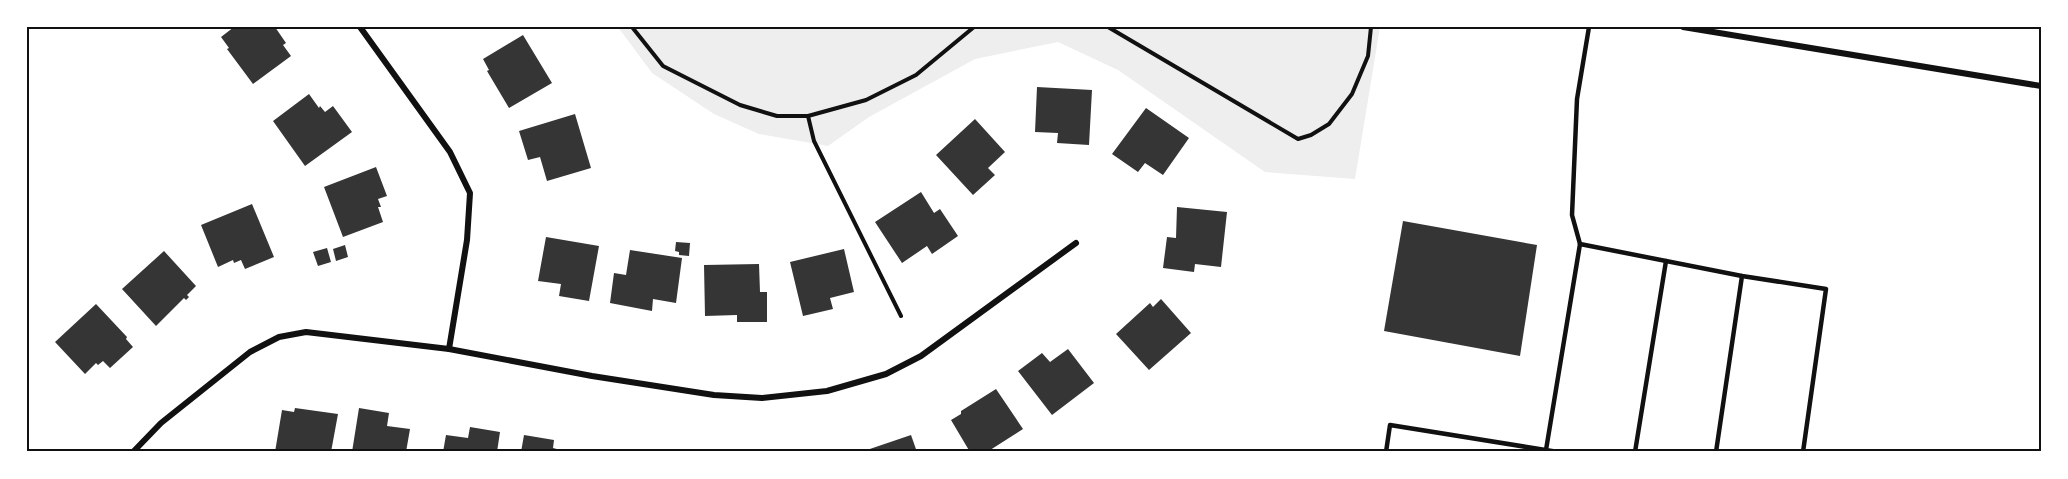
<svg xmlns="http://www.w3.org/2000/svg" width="2068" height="479" font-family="'PT Sans Narrow',sans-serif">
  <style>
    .green { fill: #eee }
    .building { fill: #353535 }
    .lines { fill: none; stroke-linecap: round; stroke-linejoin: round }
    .path { stroke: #111; stroke-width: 4 }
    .service { stroke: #111; stroke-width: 4.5 }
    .minor { stroke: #111; stroke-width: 6 }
    .neatline { fill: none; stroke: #111; stroke-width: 2 }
  </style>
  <rect width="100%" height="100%" fill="#fff"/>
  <!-- green -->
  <polygon class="green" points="618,27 1380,27 1355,179 1265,172 1118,70 1058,42 975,59 869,117 828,146 759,134 714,114 652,73"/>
  <!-- building -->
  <g class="building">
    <polygon points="234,27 275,27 286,43 283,45 291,56 253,84 227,49 229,48 221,37"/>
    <polygon points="523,35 552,83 509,108 487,71 489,70 483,59"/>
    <polygon points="1037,87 1092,90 1089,145 1057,143 1058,133 1035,132"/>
    <polygon points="309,94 319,108 320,106 325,112 333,106 352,132 305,166 273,121"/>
    <polygon points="1146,108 1189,138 1163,175 1145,163 1138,172 1112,154"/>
    <polygon points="575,114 591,168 547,181 540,157 528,160 519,131"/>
    <polygon points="975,119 1005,152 988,168 995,175 973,195 936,155"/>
    <polygon points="376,167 387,196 378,199 381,207 378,207 383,222 343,237 324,187"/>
    <polygon points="921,192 934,213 940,209 958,236 932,254 927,246 902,263 875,222"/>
    <polygon points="252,204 274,257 245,269 241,260 234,263 233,260 218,267 201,225"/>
    <polygon points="1177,207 1227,212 1221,267 1195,264 1194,272 1163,268 1167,237 1176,238"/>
    <polygon points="1403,221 1537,245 1520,356 1384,331"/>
    <polygon points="546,237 599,246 589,301 559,296 561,284 538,281"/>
    <polygon points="676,242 690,243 689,256 679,255 679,252 675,251"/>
    <polygon points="345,245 348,257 336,261 333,249"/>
    <polygon points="327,248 331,262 318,266 313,252"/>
    <polygon points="844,249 854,292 830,298 833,309 803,316 790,262"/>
    <polygon points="630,250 682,258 676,303 653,299 652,311 610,303 614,273 626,275"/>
    <polygon points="164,251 196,286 187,295 189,297 186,300 184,298 156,326 122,289"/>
    <polygon points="759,264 760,292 767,292 767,322 737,322 737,315 705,316 704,265"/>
    <polygon points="1161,299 1191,333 1149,370 1116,334 1150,303 1153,307"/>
    <polygon points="96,304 127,337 126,339 133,347 110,368 103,361 98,365 96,363 85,374 55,342"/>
    <polygon points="1068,349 1094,383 1052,415 1018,371 1042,353 1050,362"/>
    <polygon points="996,389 1023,429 987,452 970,452 951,420 961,414 961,411"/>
    <polygon points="295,408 338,414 331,452 275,452 282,410 294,412"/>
    <polygon points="359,408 389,413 387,426 410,429 406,452 352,452"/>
    <polygon points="470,427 500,432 497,452 443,452 446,435 468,438"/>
    <polygon points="524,435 554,440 553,448 568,452 521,452"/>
    <polygon points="911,435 917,452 861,452"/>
  </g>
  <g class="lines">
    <!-- path -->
    <g class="path">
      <polyline points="632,27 663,66 740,105 777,116 808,116 866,100 916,75 974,27"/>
      <polyline points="1108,27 1298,139 1311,135 1329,124 1352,94 1368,56 1371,27"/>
      <polyline points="808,116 814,141 901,316"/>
    </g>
    <!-- service -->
    <g class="service">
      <polyline points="1580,244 1742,276 1826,289 1803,452"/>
      <polyline points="1546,450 1580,244 1572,215 1577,99 1589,27"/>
      <polyline points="1386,452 1390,425 1558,452"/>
      <polyline points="1635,452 1666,261"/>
      <polyline points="1716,452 1742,276"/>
    </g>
    <!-- minor -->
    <g class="minor">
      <polyline points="360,27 450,152 470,193 467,240 449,349"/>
      <polyline points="1683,27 2041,86"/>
      <polyline points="133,452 161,423 250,352 279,337 306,332 449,349 592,376 714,395 762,398 827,391 886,374 921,356 1076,243"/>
    </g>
  </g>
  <!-- border -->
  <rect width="2068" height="479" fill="none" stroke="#ffffff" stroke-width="57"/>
  <rect x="28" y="28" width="2012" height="422" class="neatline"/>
</svg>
